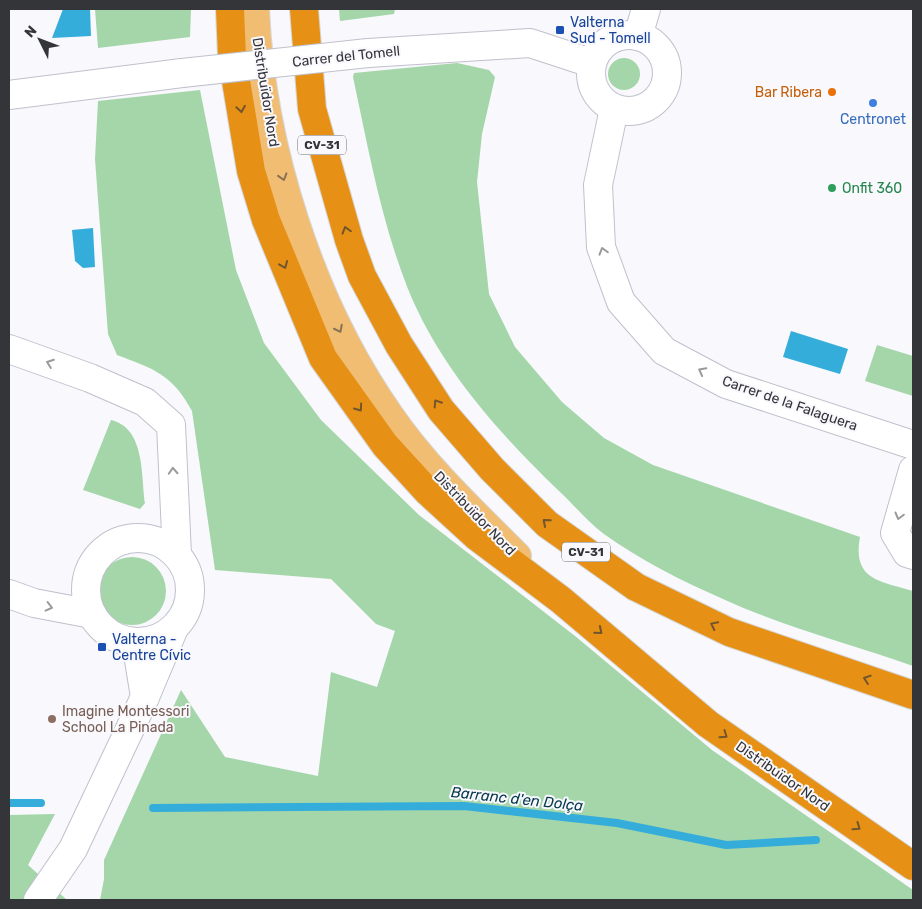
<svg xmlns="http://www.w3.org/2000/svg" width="922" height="909" font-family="Rubik,sans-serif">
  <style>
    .green { fill: #a4d6a9 }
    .water { fill: #35adda }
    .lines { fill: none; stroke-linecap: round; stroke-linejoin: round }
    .stream { stroke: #35adda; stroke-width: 8 }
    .street-casing { stroke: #bfc1cc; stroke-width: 30 }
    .secondary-casing { stroke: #bfc1cc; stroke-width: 30 }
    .primary-casing { stroke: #d6d7d7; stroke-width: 30 }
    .highway-casing { stroke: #d6d7d7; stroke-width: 30 }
    .street { stroke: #fff; stroke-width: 28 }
    .secondary { stroke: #fff; stroke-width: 28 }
    .primary { stroke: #f0bd73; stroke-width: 28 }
    .highway { stroke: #e69115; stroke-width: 28 }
    .secondary-bridge-casing { stroke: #bfc1cc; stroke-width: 30; stroke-linecap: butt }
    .secondary-bridge { stroke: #fff; stroke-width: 28 }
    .oneway { stroke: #72552c }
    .oneway2 { stroke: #897253 }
    .oneway3 { stroke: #9a9a9c }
    .transit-dot { fill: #1a4fb4; stroke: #f8f8fd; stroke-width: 2 }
    .food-dot { fill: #e8710a; stroke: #f8f8fd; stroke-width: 2 }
    .shop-dot { fill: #3f7fe0; stroke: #f8f8fd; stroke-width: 2 }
    .leisure-dot { fill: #2e9e5b; stroke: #f8f8fd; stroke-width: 2 }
    .education-dot { fill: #8d6e63; stroke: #f8f8fd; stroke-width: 2 }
    .labels { text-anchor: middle; stroke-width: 4; stroke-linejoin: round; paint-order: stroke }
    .shield { fill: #f8f8fd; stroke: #6f7074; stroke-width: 1 }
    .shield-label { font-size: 12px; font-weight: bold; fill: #343539 }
    .transit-label { font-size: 14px; fill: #164399; stroke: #f8f8fd; text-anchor: start }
    .street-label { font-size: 14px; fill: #343539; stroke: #f8f8fd }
    .food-label { font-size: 14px; fill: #c56008; stroke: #f8f8fd; text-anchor: end }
    .shop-label { font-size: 14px; fill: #366cbe; stroke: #f8f8fd }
    .leisure-label { font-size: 14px; fill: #27864d; stroke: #f8f8fd; text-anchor: start }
    .education-label { font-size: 14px; fill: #785e54; stroke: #f8f8fd; text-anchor: start }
    .water-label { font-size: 15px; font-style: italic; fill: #03384b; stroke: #f8f8fd }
  </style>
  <rect width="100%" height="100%" fill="#f8f8fd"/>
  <!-- green -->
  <g class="green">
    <polygon points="95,9 191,9 190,37 98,48"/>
    <polygon points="339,9 395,9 394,14 340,21"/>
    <circle cx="624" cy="74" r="16"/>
    <path d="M457,63L489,70L495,77L482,134L477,182L489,294L515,347L562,402L604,438L653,465L860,537C852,580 880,581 913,591V666C850,644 784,627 723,599C682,581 640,560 604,534C588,522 574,505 559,491C499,433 440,368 408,289C381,221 368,147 353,77L354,73Z"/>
    <path d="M200,90L236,270L264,343L321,420L419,515L575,636L712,750L913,890V900H100L104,879V860L181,690L225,757L318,776L331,672L377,687L395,631L376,624L331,579L215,570L192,411C172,374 154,369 117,355L108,334L95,159L98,101Z"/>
    <polygon points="877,345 913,356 913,396 865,381"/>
    <path d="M111,420C145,428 141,474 145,503L140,509L83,490Z"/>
    <circle cx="132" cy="591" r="34"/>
    <polygon points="55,814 28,865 67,900 9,900 9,815"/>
  </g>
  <!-- water -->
  <g class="water">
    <polygon points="63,9 90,9 91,36 52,38"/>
    <polygon points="93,228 95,267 83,268 75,261 72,230"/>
    <polygon points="791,331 848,349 840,374 783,357"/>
  </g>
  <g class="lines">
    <!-- stream -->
    <g class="stream">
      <polyline points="9,803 41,803"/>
      <polyline points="153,808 464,806 617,823 726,845 816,840"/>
    </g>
    <defs>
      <g id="street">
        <polyline points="913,470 895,533 907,553 913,555"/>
        <polyline points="136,642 145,697"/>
        <polyline points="38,900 73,849 145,697 174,628"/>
      </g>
      <g id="secondary">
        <circle cx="629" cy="73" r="38"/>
        <polyline points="638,36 646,9"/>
        <polyline points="368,53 530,43 591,63"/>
        <polyline points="9,95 182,73"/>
        <polyline points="614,109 598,185 601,247 621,302 664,351 726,384 913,445"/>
        <polyline points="9,349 90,378 145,402 171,425 177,555"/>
        <circle cx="138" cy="590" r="52"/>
        <polyline points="9,594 34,603 92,614"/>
      </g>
      <path id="primary" d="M255,9C261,147 310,302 390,416C426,468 472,511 517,556"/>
      <g id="highway">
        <polyline points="230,9 232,57 251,171 266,220 323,358 385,445 428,492 476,536 561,600 708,724 913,866"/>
        <polyline points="304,9 312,109 349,240 362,276 399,345 441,410 492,469 547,524 636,587 729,632 913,695"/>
      </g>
    </defs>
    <!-- street casing -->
    <use href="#street" class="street-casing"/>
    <!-- secondary casing -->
    <use href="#secondary" class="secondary-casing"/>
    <!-- primary casing -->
    <use href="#primary" class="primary-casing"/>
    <!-- highway casing -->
    <use href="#highway" class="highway-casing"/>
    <!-- street -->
    <use href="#street" class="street"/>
    <!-- secondary -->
    <use href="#secondary" class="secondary"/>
    <!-- primary -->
    <use href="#primary" class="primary"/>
    <!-- highway -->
    <use href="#highway" class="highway"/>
    <defs>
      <polyline id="secondary-bridge" points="182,73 368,53"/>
    </defs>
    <!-- secondary-bridge casing -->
    <use href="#secondary-bridge" class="secondary-bridge-casing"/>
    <!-- secondary-bridge -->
    <use href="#secondary-bridge" class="secondary-bridge"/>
  </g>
  <!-- one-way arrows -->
  <defs><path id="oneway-chevron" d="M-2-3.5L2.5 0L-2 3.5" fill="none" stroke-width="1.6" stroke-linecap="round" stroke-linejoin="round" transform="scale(1.25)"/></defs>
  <g class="oneway">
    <use href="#oneway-chevron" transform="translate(241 109) rotate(81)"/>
    <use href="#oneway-chevron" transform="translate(346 230) rotate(-106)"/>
    <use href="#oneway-chevron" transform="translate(284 265) rotate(68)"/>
    <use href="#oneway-chevron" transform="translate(437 403) rotate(-123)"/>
    <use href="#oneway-chevron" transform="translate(359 408) rotate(55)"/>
    <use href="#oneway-chevron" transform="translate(546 522) rotate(-139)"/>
    <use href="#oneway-chevron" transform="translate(714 625) rotate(-154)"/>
    <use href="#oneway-chevron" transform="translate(599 631) rotate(40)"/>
    <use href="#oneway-chevron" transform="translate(867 679) rotate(-161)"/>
    <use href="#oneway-chevron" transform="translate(724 735) rotate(35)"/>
    <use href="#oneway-chevron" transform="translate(857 827) rotate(35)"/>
  </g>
  <g class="oneway2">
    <use href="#oneway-chevron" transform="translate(283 177) rotate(73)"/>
    <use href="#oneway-chevron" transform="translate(339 329) rotate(63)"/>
  </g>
  <g class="oneway3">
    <use href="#oneway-chevron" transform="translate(603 251) rotate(-106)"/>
    <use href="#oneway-chevron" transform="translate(50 363) rotate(-160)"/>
    <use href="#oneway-chevron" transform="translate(702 371) rotate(-152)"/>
    <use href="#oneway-chevron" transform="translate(173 471) rotate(-93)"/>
    <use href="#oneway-chevron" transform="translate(899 516) rotate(105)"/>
    <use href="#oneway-chevron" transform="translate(49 607) rotate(14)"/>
  </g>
  <!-- markers -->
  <g class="transit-dot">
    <rect x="555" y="25" width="10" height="10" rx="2.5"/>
    <rect x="97" y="642" width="10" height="10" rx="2.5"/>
  </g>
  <circle class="food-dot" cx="832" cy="92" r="5"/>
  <circle class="shop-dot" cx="873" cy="103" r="5"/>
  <circle class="leisure-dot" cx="832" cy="188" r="5"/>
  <circle class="education-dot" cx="52" cy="719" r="5"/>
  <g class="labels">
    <!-- shield labels -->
    <g class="shield">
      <rect x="298" y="135.5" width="48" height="19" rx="4"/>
      <rect x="562" y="542.5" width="48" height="19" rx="4"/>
    </g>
    <g class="shield-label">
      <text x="322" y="149">CV-31</text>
      <text x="586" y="556">CV-31</text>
    </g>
    <!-- transit labels -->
    <g class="transit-label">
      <text x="570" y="27">Valterna<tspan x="570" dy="16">Sud - Tomell</tspan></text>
      <text x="112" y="644">Valterna -<tspan x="112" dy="16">Centre Cívic</tspan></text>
    </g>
    <!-- street labels -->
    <g class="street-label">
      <text transform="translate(346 56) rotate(-6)" y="5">Carrer del Tomell</text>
      <text transform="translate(266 92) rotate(81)" y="5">Distribuïdor Nord</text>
      <text transform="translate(790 403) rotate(19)" y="5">Carrer de la Falaguera</text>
      <text transform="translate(475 513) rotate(46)" y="5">Distribuïdor Nord</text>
      <text transform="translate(783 776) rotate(35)" y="5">Distribuïdor Nord</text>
    </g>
    <!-- food labels -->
    <g class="food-label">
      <text x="822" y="97">Bar Ribera</text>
    </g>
    <!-- shop labels -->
    <g class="shop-label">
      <text x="873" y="124">Centronet</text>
    </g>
    <!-- leisure labels -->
    <g class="leisure-label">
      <text x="842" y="193">Onfit 360</text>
    </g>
    <!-- education labels -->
    <g class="education-label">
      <text x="62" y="716">Imagine Montessori<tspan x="62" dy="16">School La Pinada</tspan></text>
    </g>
    <!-- water labels -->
    <g class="water-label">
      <text transform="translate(517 799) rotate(6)" y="5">Barranc d'en Dolça</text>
    </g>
  </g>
  <!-- border -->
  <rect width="922" height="909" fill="none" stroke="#343539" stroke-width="20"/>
  <!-- north arrow -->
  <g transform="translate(40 40) rotate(312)" stroke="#f8f8fd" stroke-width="4" paint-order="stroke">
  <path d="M0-4L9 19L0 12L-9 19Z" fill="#343539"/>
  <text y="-8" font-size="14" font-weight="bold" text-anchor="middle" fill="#343539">N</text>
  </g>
</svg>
